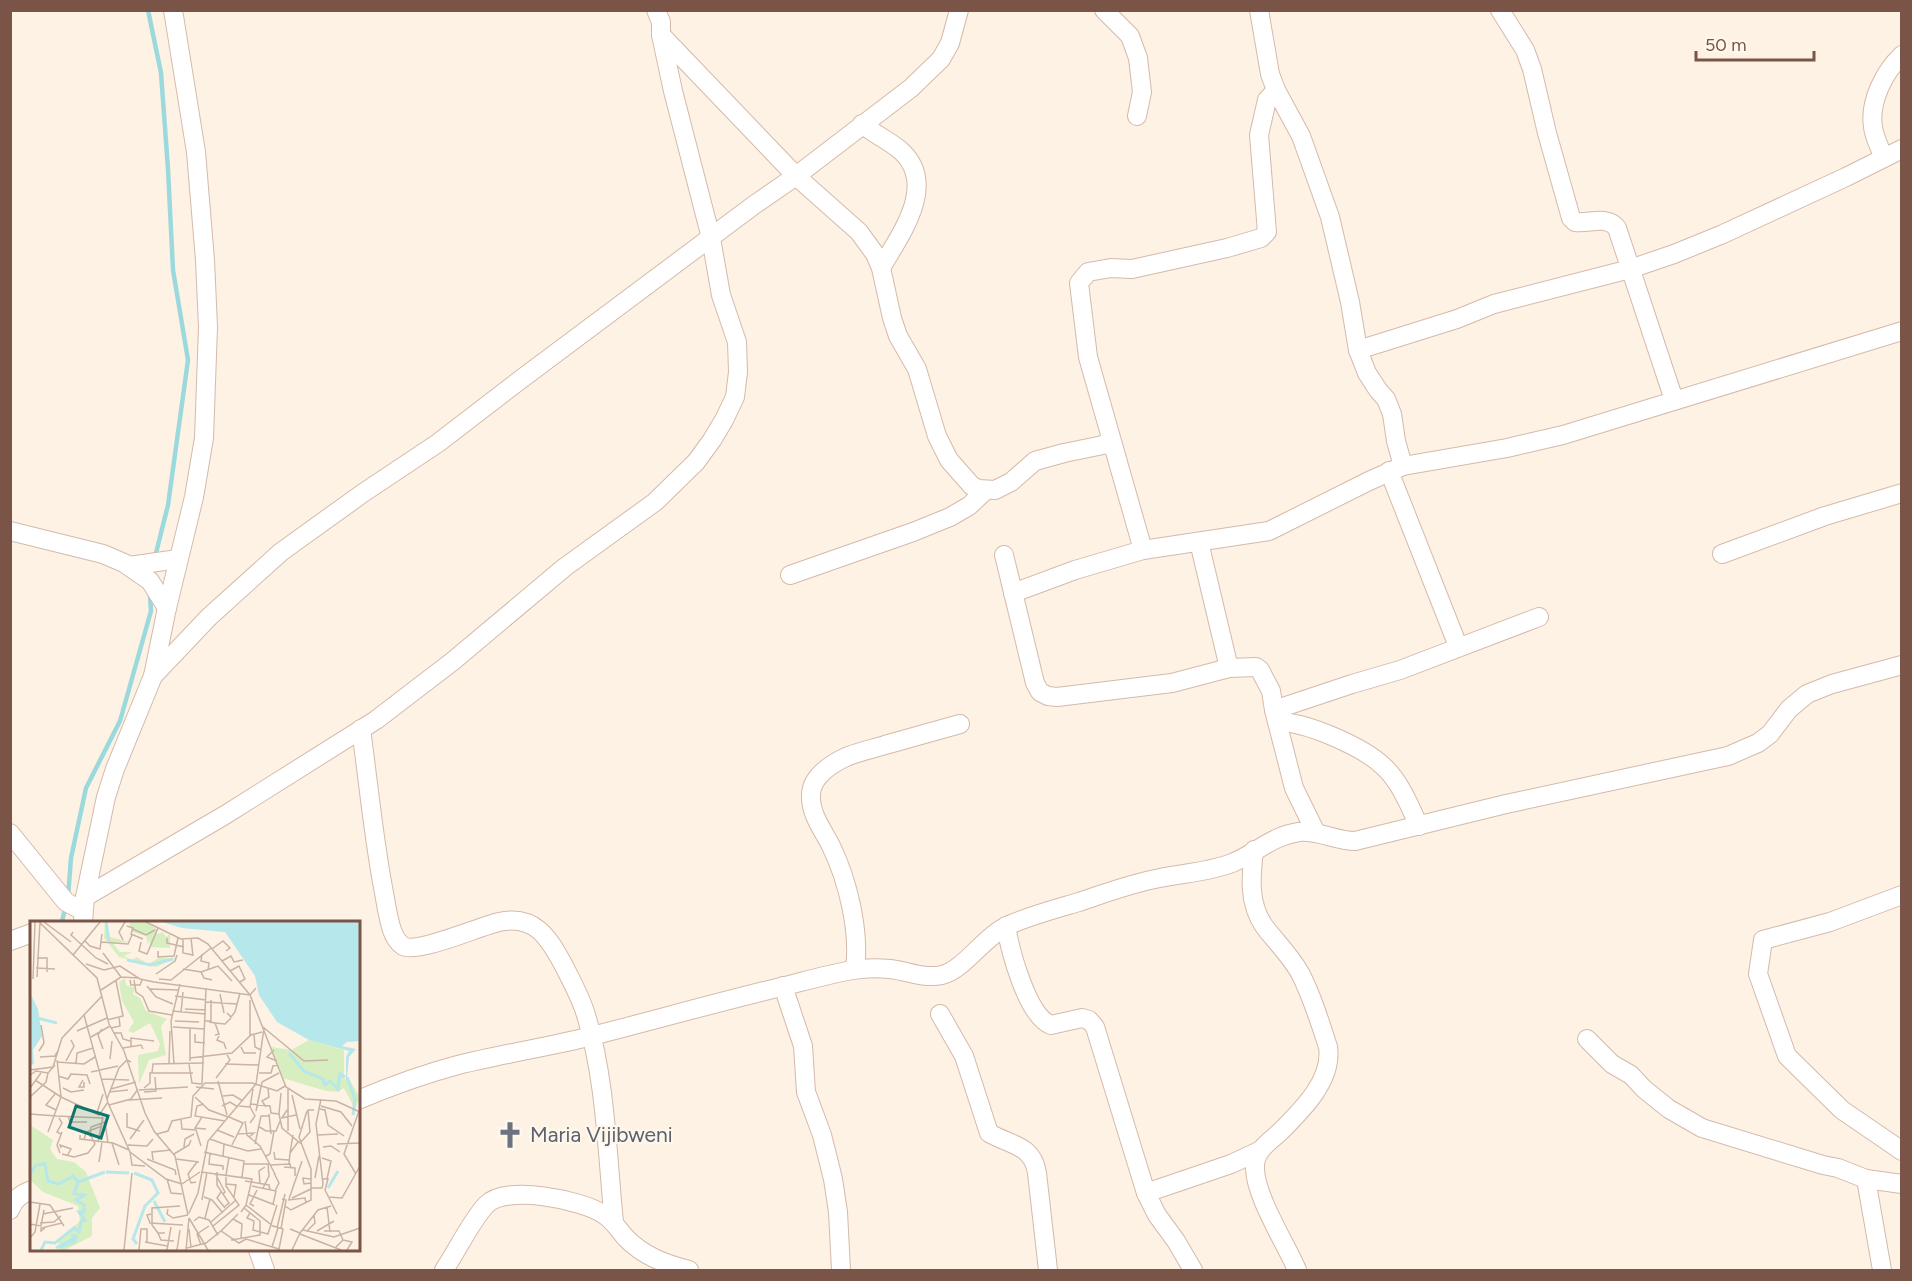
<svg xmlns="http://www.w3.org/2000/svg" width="1912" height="1281" font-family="Figtree,sans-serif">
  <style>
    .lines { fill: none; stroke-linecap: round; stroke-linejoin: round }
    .stream { stroke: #9bd9dd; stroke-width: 4.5 }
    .street-casing { stroke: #d4baab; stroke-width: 20 }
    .street { stroke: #fff; stroke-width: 18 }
    .labels { text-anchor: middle; stroke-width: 4.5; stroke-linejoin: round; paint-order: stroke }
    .worship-label { font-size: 21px; fill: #5b616d; stroke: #fff6ec; text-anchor: start }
    .inset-river { fill: none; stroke: #b6e7ea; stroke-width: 3 }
    .inset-road { fill: none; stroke: #c9b3a5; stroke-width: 1.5 }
    .view { fill: #0f766e; fill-opacity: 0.15; stroke: #0f766e; stroke-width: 3 }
    .inset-edge { fill: none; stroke: #7a5446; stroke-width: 3 }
  </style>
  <rect width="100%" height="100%" fill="#fef2e4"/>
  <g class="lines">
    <!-- stream -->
    <g class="stream">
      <polyline points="148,10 161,73 168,169 173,270 188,360 168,505 155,557"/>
      <polyline points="68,897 71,858 86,788 120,721 151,611 150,595"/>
      <polyline points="62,922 65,908"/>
    </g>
    <defs>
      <g id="street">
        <polyline points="1104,10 1130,36 1138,58 1142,92 1137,116"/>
        <polyline points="1259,10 1270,74 1276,90 1301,136 1330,217 1350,302 1358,350 1367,373 1378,390 1386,399 1392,414 1396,441 1403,466"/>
        <path d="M1500,10L1525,50L1532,69L1547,133L1571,218L1575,222C1589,224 1607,215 1617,228L1674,400"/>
        <polyline points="661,35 796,176 859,232 875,254 881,268 892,318 898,336 917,369 937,436 949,460 972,486 979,489 995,490 1011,482 1035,461 1064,453 1103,445 1111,440"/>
        <path d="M862,124C874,134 888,140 900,150C939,184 900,235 881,268"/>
        <path d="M1884,158C1880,148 1874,137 1873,127C1869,102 1884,72 1902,55"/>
        <polyline points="1358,350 1457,319 1494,304 1630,269 1674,254 1723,234 1846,177 1902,149"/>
        <polyline points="1389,471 1458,646"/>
        <polyline points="10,531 103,554 124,563 150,581 167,608"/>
        <polyline points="1199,542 1229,668"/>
        <polyline points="1143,550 1088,357 1079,283 1088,272 1111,268 1132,269 1227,248 1261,238 1267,232 1259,135 1267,100 1276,90"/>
        <polyline points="1722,554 1825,516 1902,493"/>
        <polyline points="1004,555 1035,683 1040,692 1048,696 1057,697 1172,683 1229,668 1256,667 1260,670 1271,691 1274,710 1294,788 1316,833"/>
        <polyline points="129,566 178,559"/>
        <polyline points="790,575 913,532 950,517 969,506 986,490"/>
        <polyline points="1013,593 1075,570 1143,550 1269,531 1369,481 1403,466 1507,448 1563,435 1902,331"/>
        <polyline points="153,676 209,617 281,552 363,493 438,443 520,380 754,205 796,176 911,88 941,59 950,43 959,10"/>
        <polyline points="1274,710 1352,684 1400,670 1539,617"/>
        <path d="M1277,722C1305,721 1363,747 1383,766C1400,781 1410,807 1419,826"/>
        <path d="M361,729C368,780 373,832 382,882C385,897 387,913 391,927C393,934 397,942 403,946C418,954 480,926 499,922C535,914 549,938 564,966C572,982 581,998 586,1015C606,1081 607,1154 614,1222"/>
        <polyline points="10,833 66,902 83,911"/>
        <path d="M1254,850C1251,876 1248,903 1264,926C1276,942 1290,955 1300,973C1312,996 1320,1022 1328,1047C1333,1080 1302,1110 1280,1132C1269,1142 1254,1151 1255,1168C1255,1196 1286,1244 1297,1270"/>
        <polyline points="1902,895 1830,922 1763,940 1758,974 1787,1056 1842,1110 1902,1151"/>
        <polyline points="85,897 225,815 376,720 453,661 565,567 655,502 696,462 712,440 724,420 735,397 738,372 737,342 721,295 711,238 673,91 661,35 661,22 656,10"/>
        <polyline points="83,922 85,897 106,797 115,769 153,676 167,608 194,497 204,438 208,327 205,260 196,152 173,10"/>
        <path d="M1006,926C1010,950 1027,1016 1051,1025L1082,1018L1089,1020L1095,1027L1146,1193L1157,1215L1176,1241L1193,1270"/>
        <polyline points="10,941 32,933"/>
        <path d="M855,969C860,931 848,881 831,846C823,830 810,814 811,795C811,777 831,764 846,757C858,752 872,749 885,745C910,738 935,731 960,724"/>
        <polyline points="783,986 803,1046 806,1092 822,1135 833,1179 838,1212 841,1270"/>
        <path d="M940,1014L964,1056L989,1133C1010,1145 1033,1145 1037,1173L1048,1270"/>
        <polyline points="1587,1039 1612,1064 1631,1075 1644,1089 1669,1109 1702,1128 1823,1165 1838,1168 1866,1179 1902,1184"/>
        <path d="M358,1100C391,1086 424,1074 458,1065C502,1054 548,1047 592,1036C655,1020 718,1002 781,987C805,981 829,974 853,970C865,968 878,968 890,969C908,971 924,979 942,975C964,970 984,936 1009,925C1032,915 1055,909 1079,902C1106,893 1132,883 1160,878C1184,873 1209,872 1232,863C1257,853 1271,836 1299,832C1318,830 1336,841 1355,841L1506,804L1728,756L1758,743L1770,734L1789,709L1807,694L1832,684L1902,665"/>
        <polyline points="1866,1179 1882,1270"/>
        <polyline points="1146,1193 1231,1164 1259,1151"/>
        <path d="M10,1210C14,1199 21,1194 32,1190"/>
        <polyline points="258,1250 265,1270"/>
        <path d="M444,1270C457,1251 471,1221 486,1205C506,1184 581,1200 603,1214C613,1220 618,1229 625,1237C643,1256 665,1264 689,1270"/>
      </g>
    </defs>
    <!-- street casing -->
    <use href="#street" class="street-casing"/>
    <!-- street -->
    <use href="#street" class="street"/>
  </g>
  <!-- icons -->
  <defs>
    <symbol id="church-bare" viewBox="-9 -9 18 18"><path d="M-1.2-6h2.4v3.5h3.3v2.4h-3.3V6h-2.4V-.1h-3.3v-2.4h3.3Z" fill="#6b7280" stroke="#fff6ec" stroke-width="2.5" paint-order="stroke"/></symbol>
  </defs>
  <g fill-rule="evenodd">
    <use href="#church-bare" x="491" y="1116" width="38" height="38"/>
  </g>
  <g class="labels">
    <!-- worship labels -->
    <g class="worship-label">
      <text x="530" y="1142">Maria Vijibweni</text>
    </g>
  </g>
  <!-- overview -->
  <g transform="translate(30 921)">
    <rect width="330" height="330" fill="#fef2e4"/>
    <path d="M75,1L80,16L100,21L83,22L90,31H102L94,35L101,39L107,36L118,43L129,37H146L126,46L89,36L74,17ZM99,1H115L127,8V13L133,11L136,16L140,13V27L120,26V19L118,23L116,15L102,11ZM95,57L96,64L105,67L103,73L110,77L116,90L137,98L131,105L136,134L119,139L109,163L108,134L128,130L130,123L120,102L103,112L98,110L104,101L92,80L89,61ZM279,119L314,129V158L318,157L330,176L325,188L314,167L308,171L296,170L253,157L241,126L261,129ZM0,204L23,219L20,228L27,238L44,241L56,251L70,287L62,297V315L35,329H29L28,319L50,300L48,285L13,271L0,259Z" fill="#d7eec0"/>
    <path d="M132,1H330V120L317,121L312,125L326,128L319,136L317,157L311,155L316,156V136L319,130L279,119L247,101L229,74L225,55L195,11L152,7ZM0,72L8,88L12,115L3,129L4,143L1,144Z" fill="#b6e7ea"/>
    <path class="inset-river" d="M76,1L79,20M97,39L121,44L143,38M7,97L27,102M259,132L274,150L293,158L295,164L300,160L308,168L310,153L315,156M317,156L325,178L323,194M76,251L99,252M104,252L122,259L128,272L115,285L103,318L107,323M0,253L6,244L15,243L18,260L29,263L43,255L48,261L44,273L54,274L46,279L54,284V291H49L55,299L51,300L49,311L44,307L25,322L15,321L11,329M48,261L75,251M298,267L308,250M124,280L135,301M30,326L44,321L47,314M26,327L43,318V313"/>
    <path class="inset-road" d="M9,1L67,57L79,103L94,130L115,192L124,210L145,235L158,294M14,1L41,21M116,1L151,18L168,17L178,23L220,74L256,166L275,178L306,180L330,191M97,5L103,7L101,13L113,18M103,8L116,14L125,9M43,11L41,14L66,37L78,43M137,17V22L154,26M161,17L163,35M153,18V32L163,34M93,19L89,11L95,1M55,20L60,25L70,28L72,13M71,21L98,23L102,14M111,21L109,30L117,33L128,7M182,28L193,20L200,27L196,30M128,30V36L144,35L148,17M73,32L91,56M172,33L171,40L179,42L178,49M43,34L70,1M7,37H17V51M192,40L201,35L204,41L213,39M56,43L74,49L90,45L110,58L124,61L220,74L226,67M6,47L25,48M153,48L171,51L174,57L182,59M200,50L209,45L215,58L210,61M171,51L188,45L202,60M126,53L145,40L147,34M7,56L10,1M3,58L5,1M129,58L141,59L181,27M100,59L101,64H110L112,59M104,59L106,71L113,76L119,90L142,94M117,65L126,76L143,83M120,68L148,69M71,69L91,56L109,57M190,73L194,92M145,75L176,79M176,81L207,83M155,88L176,89M142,90L176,93M151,91L153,71M197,92L201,96L205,91L210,72M54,94L78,182L100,231L136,258L152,263M77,99L93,95L86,60M145,100L169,101M175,100H181V79M179,101L185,102L189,113L185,114M185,102L195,103L201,97M143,106L175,108M233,106L274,140L298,139M81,107L90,105L89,96M72,108L68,114L73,128M47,110L77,97M84,112H91L93,118L100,120M165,113V121L175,122M224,113L225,126L231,129M189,115L187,119L194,122L196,128M220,115V79M61,116L80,105M101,126V117L124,120M211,126L214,132H226M93,127L111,124L113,128M244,129L237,136L247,140M9,130L14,122L11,104M10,136L25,135L27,131M160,137L202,132L221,114L232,111M80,138L82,120M36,140L44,125L41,119M160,140V107M27,141L54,143L65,136M46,142L47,132L63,127M139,143L140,110M144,143L141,100L150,63M159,143L162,162L172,163M195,143L229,144M0,149L23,146L32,117L72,75M61,151L88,145M122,152L123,143L174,142M229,152H241L243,145L248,144M0,154L6,150L18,152L25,144M28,155L38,158L41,153L57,154L60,163M186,157L200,139L196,132M72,158L99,159M5,159L31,176M53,159L49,166H54V161M188,160L197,194M232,161L249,152M172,163L176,67M166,166L184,168M0,167L11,152M33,167L41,171L54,169M114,167L120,162V152H163M81,168L106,161M258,168V210M109,169L158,166M79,171L98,169M114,171L126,170L125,156M25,173L16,184L26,189M262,174L270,208M193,175L203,174L213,180M0,176L16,161L18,152M31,176L69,194L78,181M165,176L179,189L198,196M77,178L89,147L97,139L101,141M99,179L132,177M174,183L167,185L165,195L195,200M220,183L240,185L241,192L249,193L252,207L270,222L280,211L278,189H284M79,184L101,178L108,168M192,185L200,181L208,186M209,185L220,186L223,168M291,185L311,191L322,205M236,186L232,180L239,176L238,168M290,188L295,189L298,204L314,215M257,189L252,197L266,194M226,190L232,161M67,192L73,173M97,192V206L110,210M0,193L26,195M239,193L241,213M249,193L251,172M26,195L73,197M38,195L40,201H57M172,196L165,207L176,208M199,196L213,202L202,224M29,197L32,202L27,211L31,213M151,199L152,208L166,209L171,225M215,200L217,214L230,225L245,253M75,201L78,222M220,202L225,195L220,186M228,205L236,210H246L250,200M187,209L204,216M18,211L31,176L27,139M127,213L138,210L142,200L161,196L163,175L175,162H222L247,170L255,165M207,213L224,212L219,216M50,214V218L83,222L99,229M287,214L308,213M60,216L61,206L75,201M100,218L114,199M180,218L194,223L193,235M54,219L56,211L72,205M68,221L73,196M82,222L89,244M194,223L218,230L231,228M225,223L231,195H239M307,223L330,222M98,224L117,225L123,218M154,226L155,218L164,213M293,226L301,225L310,231M31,227L30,224L41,228L37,235M100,231L102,244L115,245M174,231L214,240L212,256M244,231L245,238L259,239M30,232L27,224L32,211M180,232L179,243L193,245V249M260,232L263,214M32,233L44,236L58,232L65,223L60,213M144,233L159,224L161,219M236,235L240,233L244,210M292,237L301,240L297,258M117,238L145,249L146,254M146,238L169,241M123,239L122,231L141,229M69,241L72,221M214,243H239M259,243L260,232L268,221M240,244L260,243L261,247M254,246L265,247V255M171,251L222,258L216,284M187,251V264L199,282L194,286M244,252L249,262L245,270M326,253L314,233L329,190M186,254L195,271L193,273M196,254L199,236M285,257L289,235M137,258L141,272L152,273M293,258H298L295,269L307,293M215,260L239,264L240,269M166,261L161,262L158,253L167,241M230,262L229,250L235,246M281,262L274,263L273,257L281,258M152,263L170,251M196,263L206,264L204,276M222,265L246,270L243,283M233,267L239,255L238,243M281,267H292L293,263L286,203L291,178M191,271L187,277L195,287M219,274L245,284M174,276L182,279L193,292M298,276L312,277L330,245M262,277L281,268M259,278L272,240M172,279L177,251M258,279L275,277L276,282M0,281L20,284L34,305M224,285L220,283L227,269M255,285L261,289L281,279V248L269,216L277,190M297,286L300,311M138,288L137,293L143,297L158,294M159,292L168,272L178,220L226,163L234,107M220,292L217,297L224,300L223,310M13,293L43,287M121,293L117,294L120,302L153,304M159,297L178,329M175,297L180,278M203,298L212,303L211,317M164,300L169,296L179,299L188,314M181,301L206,279M10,302L24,301L31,295M0,303L11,305L14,289M183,305L209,284L196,265V254M15,307L11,310V307L32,302M247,307L255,273M159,308L161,327M251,308L256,279L252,278M260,308L270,312L288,289L301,285M223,309L238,313L247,284M273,309L304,316L330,307M191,310L208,293M277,310L285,302L284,294M287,310L304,300M294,310H309L313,319L306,326M128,312L122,304V287L150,285M135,312H128L131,319L144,320M270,313L311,329M0,317L5,311L10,283M201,319L230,314V300L214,287M313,319L322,321L317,329M115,321L137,325M171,324L167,313L179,305M242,326L248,307M157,327L176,322L191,310L209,322L216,318L249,328L253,308L243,305L216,284L211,291M94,329L102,252M109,329L111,308H117V321M137,329L141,306M147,329L150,309M156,329L159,297M262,329L270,312"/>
    <path class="view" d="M46,185L78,195L71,217L39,206Z"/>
    <rect width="330" height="330" class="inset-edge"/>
  </g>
  <!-- border -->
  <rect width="1912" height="1281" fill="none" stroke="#7a5446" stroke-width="24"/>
  <!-- scale -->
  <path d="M1696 51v9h118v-9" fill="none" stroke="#7a5446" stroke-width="3"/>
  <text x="1705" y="51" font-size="18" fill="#7a5446" stroke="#fff6ec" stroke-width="4.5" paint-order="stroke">50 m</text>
</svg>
